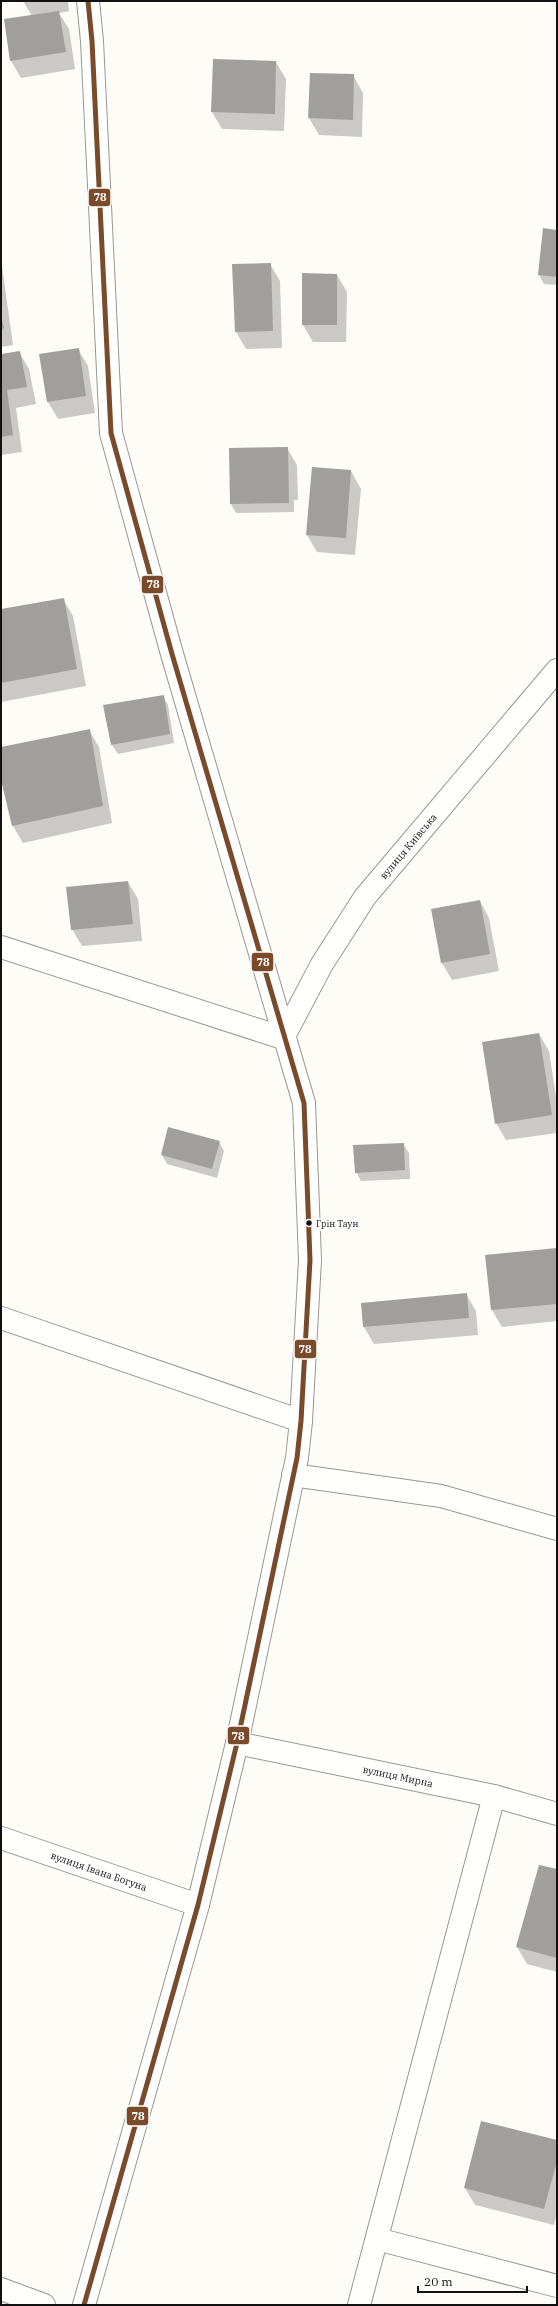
<svg xmlns="http://www.w3.org/2000/svg" width="558" height="2306" font-family="'IBM Plex Serif',serif">
  <style>
    .shadow { fill: #0003 }
    .building { fill: #a19f9c }
    .lines { fill: none; stroke-linecap: round; stroke-linejoin: round }
    .minor-casing { stroke: #979795; stroke-width: 24 }
    .minor { stroke: #fffffe; stroke-width: 22 }
    .bus-1-casing { stroke: #fff; stroke-width: 8 }
    .bus-1 { stroke: #7a4b2a; stroke-width: 5 }
    .bus-dot { fill: #111; stroke: #fff; stroke-width: 1.5 }
    .labels { text-anchor: middle; stroke-width: 4; stroke-linejoin: round; paint-order: stroke }
    .bus-label { font-size: 9px; fill: #111; stroke: #fff; text-anchor: start }
    .street-label { font-size: 10px; fill: #111; stroke: #fff }
    .line-badge { stroke: #fff; stroke-width: 1.5 }
    .badge-label { font-size: 11px; text-anchor: middle; font-weight: bold; fill: #fff }
  </style>
  <rect width="100%" height="100%" fill="#fdfcf7"/>
  <!-- shadow -->
  <g class="shadow">
    <polygon points="23,1 68,1 69,11 59,13 69,29 75,69 21,78 11,61 32,16"/>
    <polygon points="276,62 286,79 284,131 222,129 212,112"/>
    <polygon points="353,75 363,93 362,137 319,135 309,118"/>
    <polygon points="557,231 557,285 544,284 539,275"/>
    <polygon points="1,259 13,345 1,347"/>
    <polygon points="270,264 280,281 282,348 246,349 236,332 233,265"/>
    <polygon points="303,274 337,275 347,292 346,342 313,342 303,325"/>
    <polygon points="78,349 88,366 95,413 58,419 48,402"/>
    <polygon points="19,352 29,369 36,404 16,408 22,452 1,455 1,355"/>
    <polygon points="287,448 297,465 298,500 294,500 294,512 236,513 231,504"/>
    <polygon points="351,471 361,489 355,555 317,552 307,535"/>
    <polygon points="63,599 73,616 86,686 1,702 1,610"/>
    <polygon points="163,696 168,705 174,743 118,754 112,745"/>
    <polygon points="89,730 99,747 112,823 23,843 13,826 1,776 1,748"/>
    <polygon points="128,882 138,899 142,941 82,946 72,929"/>
    <polygon points="480,901 489,918 499,971 452,980 442,963"/>
    <polygon points="539,1034 549,1051 557,1103 557,1133 506,1140 496,1123"/>
    <polygon points="219,1142 224,1151 217,1178 167,1164 162,1155"/>
    <polygon points="403,1144 409,1153 410,1179 361,1181 356,1172"/>
    <polygon points="557,1249 557,1321 502,1327 492,1310 487,1256"/>
    <polygon points="466,1294 476,1311 478,1335 374,1344 364,1327 362,1304"/>
    <polygon points="557,1870 557,1972 527,1964 517,1947"/>
    <polygon points="557,2141 557,2213 554,2225 475,2205 465,2188"/>
  </g>
  <!-- building -->
  <g class="building">
    <polygon points="59,11 66,52 10,61 4,19"/>
    <polygon points="213,59 276,61 275,114 211,112"/>
    <polygon points="310,73 354,74 353,120 308,118"/>
    <polygon points="543,228 557,230 557,277 538,275"/>
    <polygon points="271,263 273,331 235,332 232,264"/>
    <polygon points="302,273 337,274 337,325 302,325"/>
    <polygon points="1,316 4,328 1,329"/>
    <polygon points="79,348 86,396 47,402 39,354"/>
    <polygon points="20,351 27,387 7,390 13,435 1,437 1,354"/>
    <polygon points="288,447 289,503 230,504 229,448"/>
    <polygon points="312,467 351,470 346,538 306,535"/>
    <polygon points="64,598 77,669 1,683 1,609"/>
    <polygon points="164,695 170,734 111,745 103,705"/>
    <polygon points="90,729 103,806 12,826 1,780 1,747"/>
    <polygon points="128,881 133,924 71,930 66,887"/>
    <polygon points="480,900 490,954 441,963 431,909"/>
    <polygon points="539,1033 552,1115 495,1124 482,1042"/>
    <polygon points="168,1127 220,1141 212,1169 161,1155"/>
    <polygon points="404,1143 405,1170 355,1173 353,1145"/>
    <polygon points="557,1248 557,1304 491,1310 485,1255"/>
    <polygon points="467,1293 469,1318 363,1327 361,1303"/>
    <polygon points="539,1865 557,1869 557,1958 516,1947"/>
    <polygon points="481,2121 557,2140 557,2161 544,2209 464,2188"/>
  </g>
  <g class="lines">
    <defs>
      <g id="minor">
        <polyline points="1,947 283,1038"/>
        <polyline points="283,1038 322,964 365,897 557,670"/>
        <polyline points="1,1318 301,1421"/>
        <polyline points="293,1475 441,1496 557,1529"/>
        <polyline points="237,1743 494,1796 557,1814"/>
        <polyline points="1,1838 198,1905"/>
        <polyline points="377,2239 557,2286"/>
        <polyline points="1,2289 44,2305"/>
        <polyline points="84,2305 198,1905 237,1743 297,1458 301,1421 310,1260 304,1103 172,654 111,433 92,41 88,1"/>
        <polyline points="359,2305 494,1796"/>
      </g>
    </defs>
    <!-- minor casing -->
    <use href="#minor" class="minor-casing"/>
    <!-- minor -->
    <use href="#minor" class="minor"/>
    <defs>
      <polyline id="bus-1" points="84,2305 198,1905 237,1743 297,1458 301,1421 310,1260 304,1103 172,654 111,433 92,41 88,1"/>
    </defs>
    <!-- bus-1 casing -->
    <use href="#bus-1" class="bus-1-casing"/>
    <!-- bus-1 -->
    <use href="#bus-1" class="bus-1"/>
  </g>
  <!-- markers -->
  <circle class="bus-dot" cx="309" cy="1223" r="3.5"/>
  <g class="labels">
    <!-- bus labels -->
    <g class="bus-label">
      <text x="316" y="1227">Грін Таун</text>
    </g>
    <!-- street labels -->
    <g class="street-label">
      <text transform="translate(408 846) rotate(-50)" y="4">вулиця Київська</text>
      <text transform="translate(398 1776) rotate(12)" y="4">вулиця Мирна</text>
      <text transform="translate(99 1871) rotate(19)" y="4">вулиця Івана Богуна</text>
    </g>
  </g>
  <g class="line-badge">
    <rect x="88" y="188" width="23" height="19" rx="4" fill="#7a4b2a"/>
    <rect x="141" y="575" width="23" height="19" rx="4" fill="#7a4b2a"/>
    <rect x="251" y="952" width="23" height="20" rx="4" fill="#7a4b2a"/>
    <rect x="294" y="1339" width="23" height="20" rx="4" fill="#7a4b2a"/>
    <rect x="227" y="1726" width="23" height="19" rx="4" fill="#7a4b2a"/>
    <rect x="126" y="2106" width="23" height="20" rx="4" fill="#7a4b2a"/>
  </g>
  <g class="badge-label">
    <text x="100" y="201">78</text>
    <text x="153" y="588">78</text>
    <text x="263" y="966">78</text>
    <text x="305" y="1353">78</text>
    <text x="238" y="1740">78</text>
    <text x="138" y="2120">78</text>
  </g>
  <!-- border -->
  <rect width="558" height="2306" fill="none" stroke="#111111" stroke-width="4"/>
  <!-- scale -->
  <path d="M418 2286v6h109v-6" fill="none" stroke="#111111" stroke-width="2"/>
  <text x="424" y="2286" font-size="12" fill="#111111" stroke="#ffffff" stroke-width="3" paint-order="stroke">20 m</text>
</svg>
